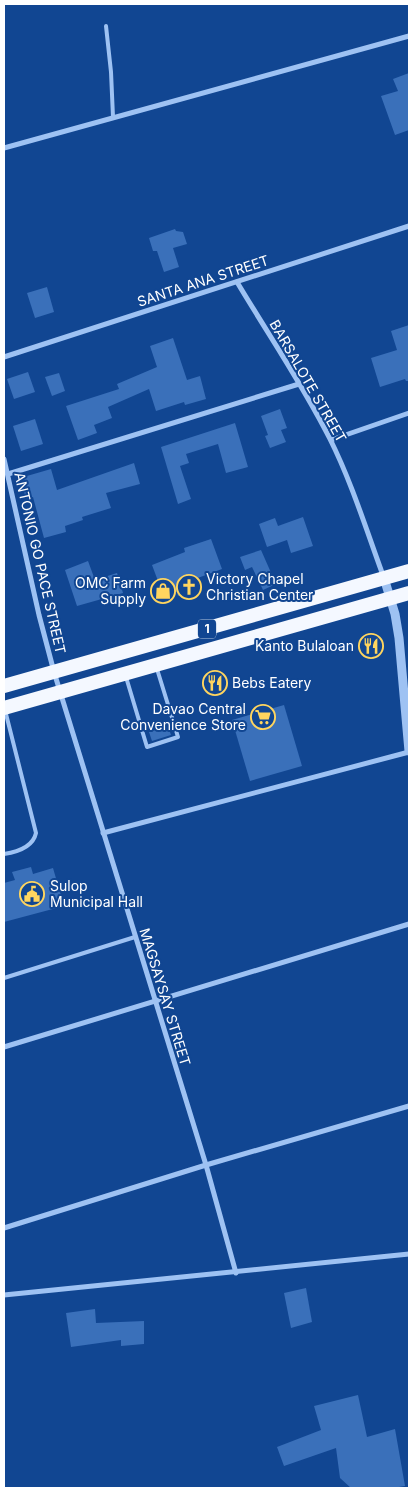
<svg xmlns="http://www.w3.org/2000/svg" width="413" height="1492" font-family="Inter,sans-serif">
  <style>
    .building { fill: #3a70ba }
    .lines { fill: none; stroke-linecap: round; stroke-linejoin: round }
    .service { stroke: #9ec2f3; stroke-width: 4 }
    .minor { stroke: #9ec2f3; stroke-width: 5 }
    .tertiary { stroke: #9ec2f3; stroke-width: 9 }
    .trunk { stroke: #f4f8ff; stroke-width: 14 }
    .labels { text-anchor: middle; stroke-width: 4; stroke-linejoin: round; paint-order: stroke }
    .shield { fill: #114692; stroke: #b8c8de; stroke-width: 1 }
    .shield-label { font-size: 12px; font-weight: bold; fill: #fff }
    .street-label { font-size: 14px; fill: #fff; stroke: #114692 }
    .poi-label { font-size: 14px; fill: #fff; stroke: #114692; text-anchor: start }
  </style>
  <rect width="100%" height="100%" fill="#114692"/>
  <!-- building -->
  <g class="building">
    <polygon points="409,73 409,130 395,135 381,96 398,91 393,79"/>
    <polygon points="175,229 176,231 183,232 187,244 173,248 179,267 164,272 157,251 153,251 149,238"/>
    <polygon points="47,287 54,312 35,318 27,293"/>
    <polygon points="409,325 409,381 406,381 405,379 380,387 371,358 397,350 391,331"/>
    <polygon points="173,338 187,380 200,376 206,399 185,405 184,402 156,411 149,389 108,407 112,418 94,425 97,433 78,440 66,406 119,389 117,384 157,367 150,346"/>
    <polygon points="28,372 35,392 14,399 7,379"/>
    <polygon points="59,373 65,391 52,396 45,377"/>
    <polygon points="280,409 287,428 281,430 286,442 270,448 265,436 268,435 261,416"/>
    <polygon points="35,419 43,444 21,451 13,426"/>
    <polygon points="235,423 248,467 226,473 218,444 186,454 189,463 180,466 191,499 178,504 161,447"/>
    <polygon points="134,463 140,484 106,493 111,508 82,517 83,520 65,526 66,532 44,538 33,497 26,499 20,478 51,469 57,490"/>
    <polygon points="303,517 313,546 291,553 287,540 267,547 259,524 275,518 278,526"/>
    <polygon points="211,539 222,569 195,579 198,589 178,596 177,592 164,597 152,565 185,552 184,548"/>
    <polygon points="261,550 276,584 263,590 252,567 245,570 240,557"/>
    <polygon points="88,561 95,580 117,573 123,593 77,606 65,570"/>
    <polygon points="284,705 302,766 250,781 232,720"/>
    <polygon points="168,726 171,735 152,741 149,732"/>
    <polygon points="31,867 33,874 53,868 64,906 4,922 4,883 15,880 12,872"/>
    <polygon points="306,1288 312,1322 291,1328 284,1293"/>
    <polygon points="95,1309 96,1323 144,1321 144,1344 121,1346 121,1340 71,1347 66,1313"/>
    <polygon points="358,1395 367,1437 395,1429 405,1486 393,1488 351,1488 340,1478 336,1448 284,1466 277,1447 321,1430 314,1406"/>
  </g>
  <g class="lines">
    <!-- service -->
    <g class="service">
      <polyline points="106,26 111,72 113,117"/>
      <polyline points="126,677 147,747 178,737 157,669"/>
      <path d="M4,854C17,852 33,847 36,833L5,710"/>
      <polyline points="4,978 135,937"/>
    </g>
    <!-- minor -->
    <g class="minor">
      <polyline points="4,148 409,36"/>
      <path d="M237,282C268,334 303,385 330,439C352,483 367,532 384,578"/>
      <polyline points="4,357 409,226"/>
      <polyline points="331,440 409,413"/>
      <polyline points="4,459 39,615 54,672 206,1165 236,1273"/>
      <polyline points="8,474 299,384"/>
      <polyline points="103,833 409,752"/>
      <polyline points="4,1047 409,924"/>
      <polyline points="4,1228 206,1165 409,1106"/>
      <polyline points="4,1295 409,1254"/>
    </g>
    <!-- tertiary -->
    <polyline class="tertiary" points="384,578 395,614 399,638 409,751"/>
    <!-- trunk -->
    <g class="trunk">
      <polyline points="4,686 409,571"/>
      <polyline points="4,708 409,593"/>
    </g>
  </g>
  <!-- icons -->
  <defs>
    <symbol id="church-ring" viewBox="-11 -11 22 22"><circle r="9.5" fill="#114692" stroke="#ffd55f" stroke-width="1.5"/><path d="M-1.2-6h2.4v3.5h3.3v2.4h-3.3V6h-2.4V-.1h-3.3v-2.4h3.3Z" fill="#ffd55f"/></symbol>
    <symbol id="shop-ring" viewBox="-11 -11 22 22"><circle r="9.5" fill="#114692" stroke="#ffd55f" stroke-width="1.5"/><path d="M-5-2.5h2.3a2.7 3.5 0 0 1 5.4 0H5L5.5 6h-11ZM-1.5-2.5h3a1.5 2.3 0 0 0-3 0Z" fill="#ffd55f"/></symbol>
    <symbol id="restaurant-ring" viewBox="-11 -11 22 22"><circle r="9.5" fill="#114692" stroke="#ffd55f" stroke-width="1.5"/><path d="M-5-6h1v4h1v-4h1v4h1v-4h1v5L-1.5 .5V6h-2V.5L-5-1ZM5-6V6H3V1.5H1.5Q1.5-4 5-6Z" fill="#ffd55f"/></symbol>
    <symbol id="supermarket-ring" viewBox="-11 -11 22 22"><circle r="9.5" fill="#114692" stroke="#ffd55f" stroke-width="1.5"/><path d="M-6-5.5h2.5l.6 2H6L4.5 2H-2.5L-4.4-4H-6ZM-1.5 3.2a1.3 1.3 0 1 0 .1 0ZM3 3.2a1.3 1.3 0 1 0 .1 0Z" fill="#ffd55f"/></symbol>
    <symbol id="civic-ring" viewBox="-11 -11 22 22"><circle r="9.5" fill="#114692" stroke="#ffd55f" stroke-width="1.5"/><path d="M-.6-6.5H3V-4.5H.6V-3L4-1V1h2V6H-6V1h2V-1L-.6-3ZM-1.2 2.5V6h2.4V2.5Z" fill="#ffd55f"/></symbol>
  </defs>
  <g fill-rule="evenodd">
    <use href="#church-ring" x="175" y="573" width="28" height="28"/>
    <use href="#shop-ring" x="149" y="577" width="28" height="28"/>
    <use href="#restaurant-ring" x="357" y="632" width="28" height="28"/>
    <use href="#restaurant-ring" x="201" y="669" width="28" height="28"/>
    <use href="#supermarket-ring" x="249" y="703" width="28" height="28"/>
    <use href="#civic-ring" x="18" y="880" width="28" height="28"/>
  </g>
  <g class="labels">
    <!-- shield labels -->
    <rect class="shield" x="198" y="619.5" width="18" height="19" rx="4"/>
    <g class="shield-label">
      <text x="207" y="633">1</text>
    </g>
    <!-- street labels -->
    <g class="street-label">
      <text transform="translate(203 281) rotate(-18)" y="5">SANTA ANA STREET</text>
      <text transform="translate(308 381) rotate(60)" y="5">BARSALOTE STREET</text>
      <text transform="translate(40 563) rotate(77)" y="5">ANTONIO GO PACE STREET</text>
      <text transform="translate(165 997) rotate(73)" y="5">MAGSAYSAY STREET</text>
    </g>
    <!-- poi labels -->
    <g class="poi-label">
      <text x="206" y="584">Victory Chapel<tspan x="206" dy="16">Christian Center</tspan></text>
      <text x="146" y="588" text-anchor="end">OMC Farm<tspan x="146" dy="16">Supply</tspan></text>
      <text x="354" y="651" text-anchor="end">Kanto Bulaloan</text>
      <text x="232" y="688">Bebs Eatery</text>
      <text x="246" y="714" text-anchor="end">Davao Central<tspan x="246" dy="16">Convenience Store</tspan></text>
      <text x="50" y="891">Sulop<tspan x="50" dy="16">Municipal Hall</tspan></text>
    </g>
  </g>
  <!-- border -->
  <rect width="413" height="1492" fill="none" stroke="#ffffff" stroke-width="10"/>
</svg>
